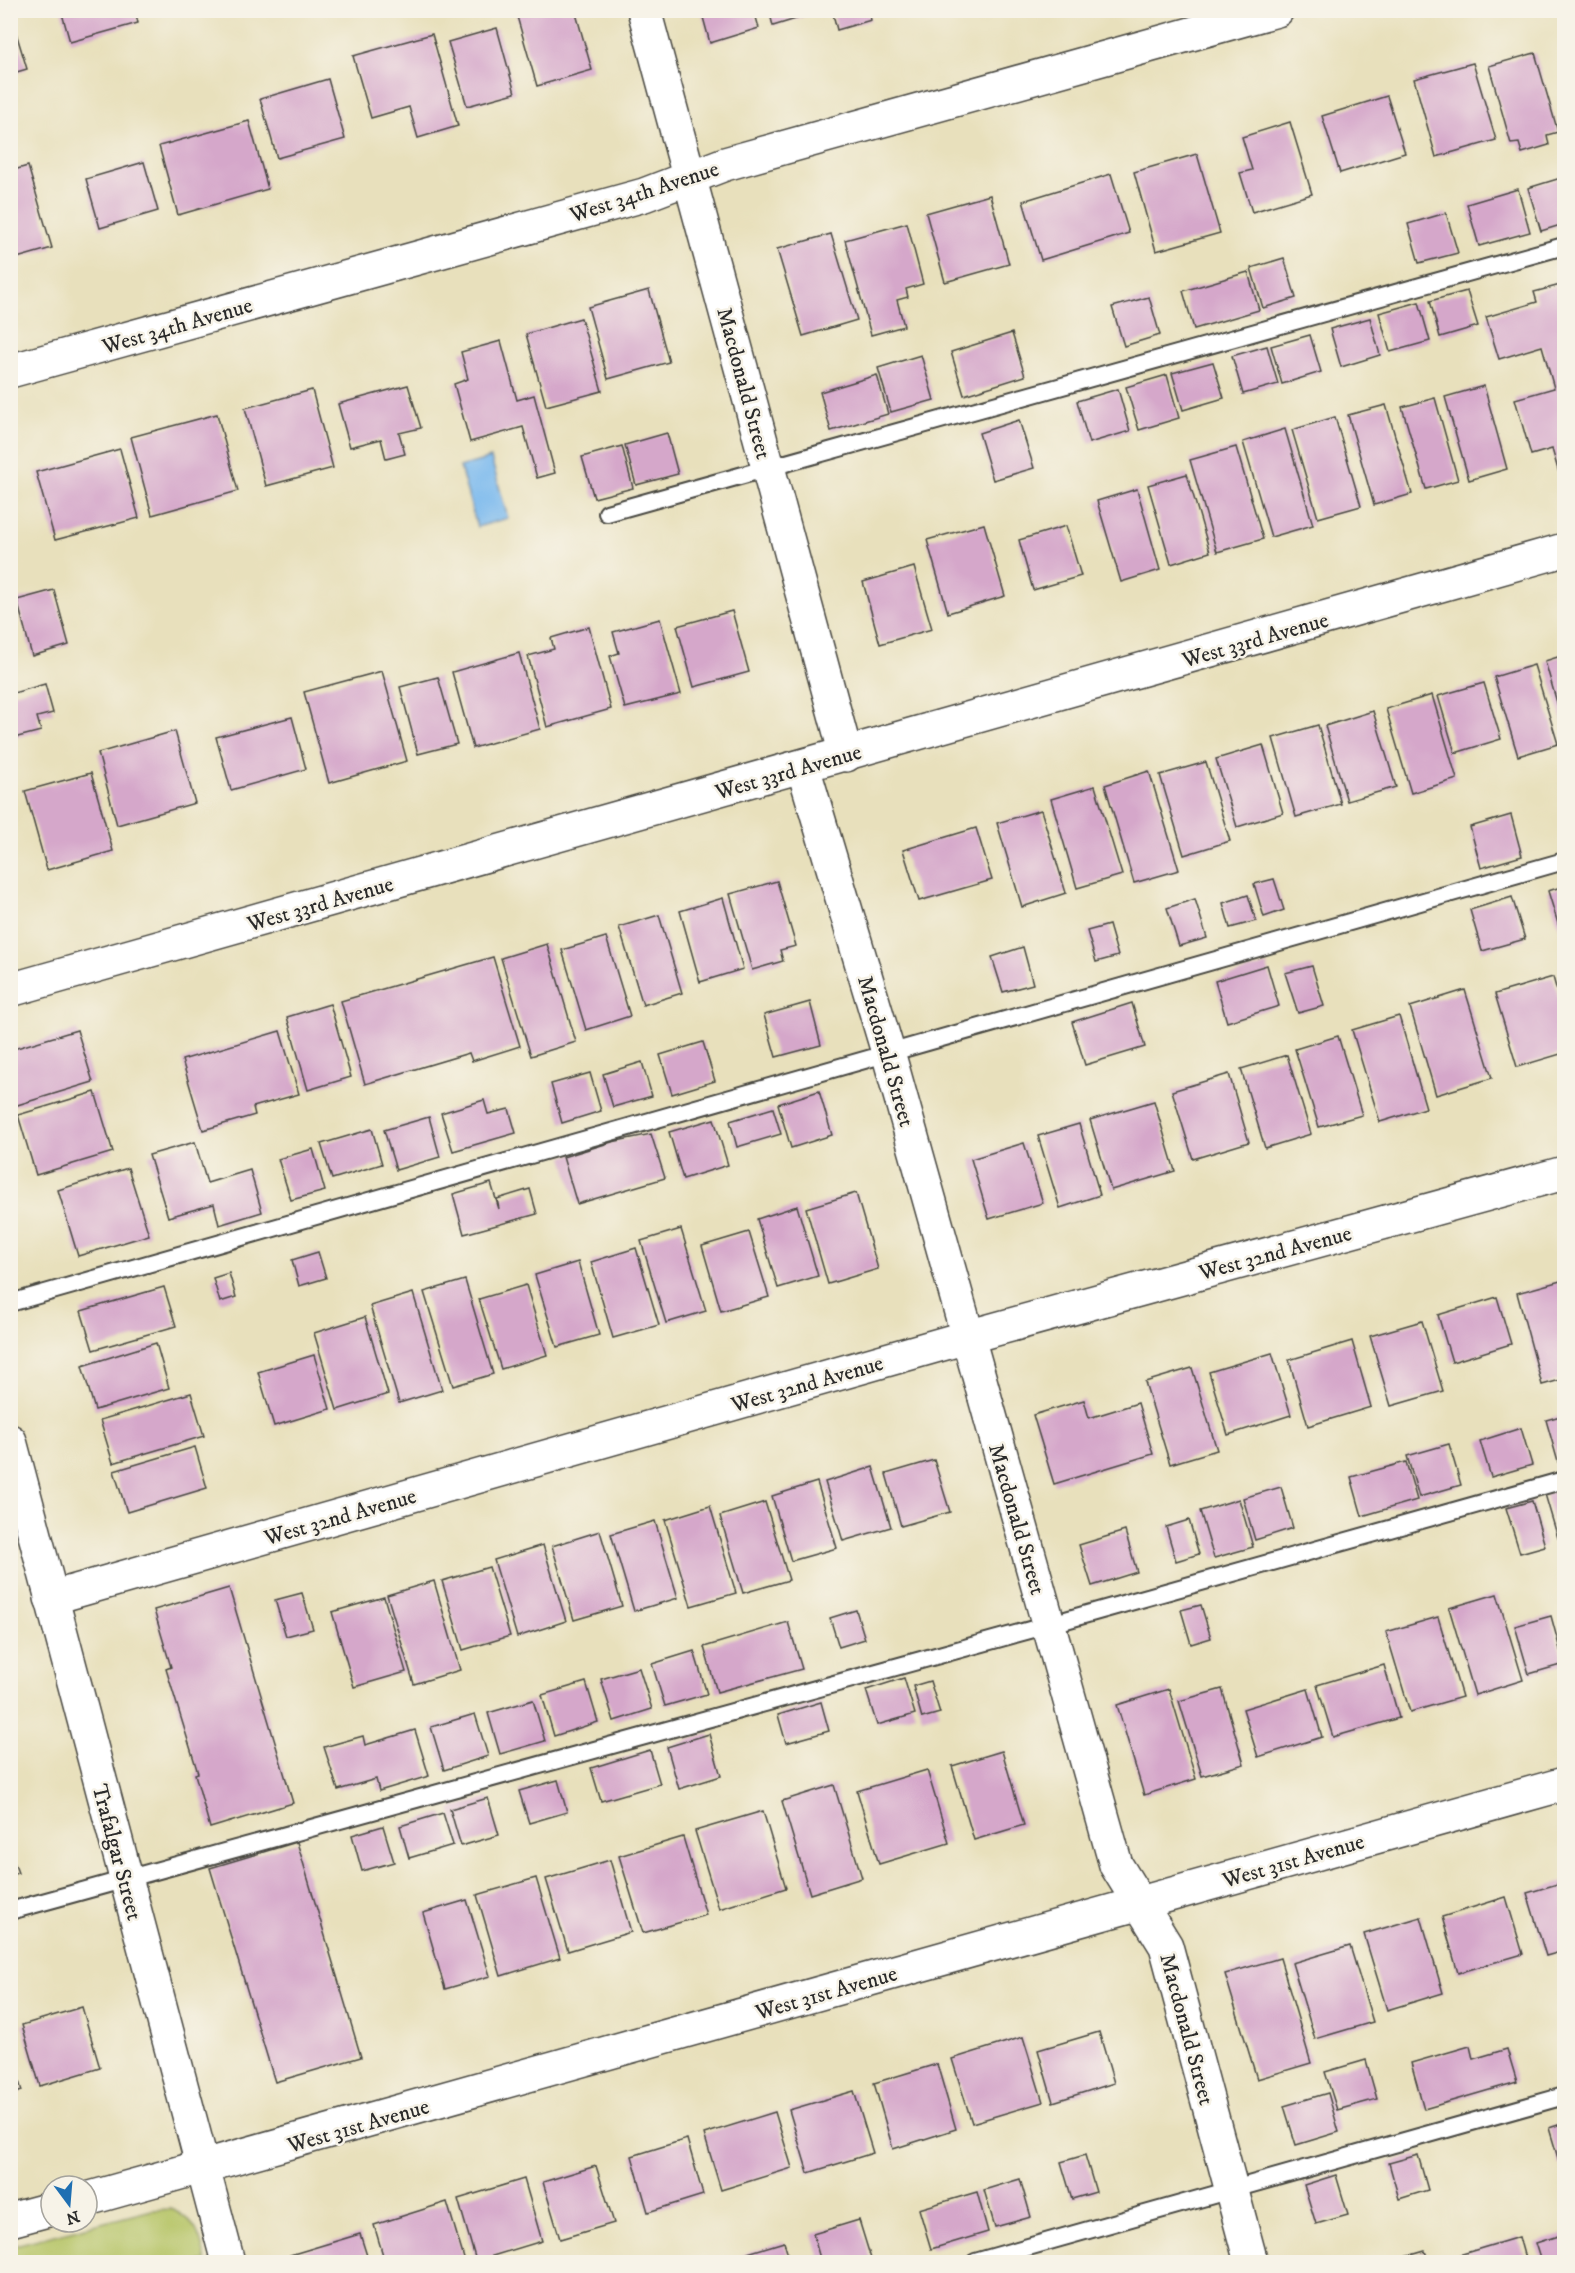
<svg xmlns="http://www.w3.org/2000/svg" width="1575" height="2273" font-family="'IM FELL DW Pica',serif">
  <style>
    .green { fill: #b6c466; stroke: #707848; stroke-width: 1.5 }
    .water { fill: #7ab9ee; stroke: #52728c; stroke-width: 1.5 }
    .building { fill: #d5a7ca }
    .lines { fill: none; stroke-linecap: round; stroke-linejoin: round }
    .service-casing { stroke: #474641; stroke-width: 20 }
    .minor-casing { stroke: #474641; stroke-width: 36 }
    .tertiary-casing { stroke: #474641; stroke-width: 36 }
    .service { stroke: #fff; stroke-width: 16 }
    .minor { stroke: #fff; stroke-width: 33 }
    .tertiary { stroke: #fff; stroke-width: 33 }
    .labels { text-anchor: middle; stroke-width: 5; stroke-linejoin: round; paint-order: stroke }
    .street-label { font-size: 22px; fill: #2b2b2b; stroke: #f7f3e8 }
  </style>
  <rect width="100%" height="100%" fill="#f7f3e8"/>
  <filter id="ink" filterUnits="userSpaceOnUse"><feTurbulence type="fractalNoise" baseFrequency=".0167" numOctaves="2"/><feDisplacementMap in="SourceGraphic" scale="12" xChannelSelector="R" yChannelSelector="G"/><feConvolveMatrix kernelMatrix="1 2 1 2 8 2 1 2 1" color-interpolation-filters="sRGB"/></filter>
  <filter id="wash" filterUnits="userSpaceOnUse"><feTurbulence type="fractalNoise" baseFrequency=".008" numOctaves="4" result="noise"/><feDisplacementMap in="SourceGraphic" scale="24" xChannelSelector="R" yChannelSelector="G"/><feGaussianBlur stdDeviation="1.35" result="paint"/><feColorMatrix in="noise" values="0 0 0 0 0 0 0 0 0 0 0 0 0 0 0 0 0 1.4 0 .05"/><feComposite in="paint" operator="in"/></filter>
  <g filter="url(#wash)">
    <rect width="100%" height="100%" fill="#e8e0bc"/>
    <!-- green -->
    <path class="green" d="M172,2209C198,2223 200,2235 206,2262H11V2246L152,2210Z"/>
    <!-- water -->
    <polygon class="water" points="491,458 508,518 477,527 460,467"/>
    <g id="blocks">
      <!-- building -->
      <g class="building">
        <polygon points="61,10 135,10 138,23 70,42"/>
        <polygon points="524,10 575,10 592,70 537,86 516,13"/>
        <polygon points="701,10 754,10 759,28 710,43"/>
        <polygon points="769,10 822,10 822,11 773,26"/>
        <polygon points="832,10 868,10 871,20 837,30"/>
        <polygon points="882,10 901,10 901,11 884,16"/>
        <polygon points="10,13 27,69 10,74"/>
        <polygon points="497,28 515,93 467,106 448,42"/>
        <polygon points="432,34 458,126 418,138 409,107 371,118 353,56"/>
        <polygon points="1535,53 1558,132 1547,135 1549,145 1522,153 1519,143 1511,144 1489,66"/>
        <polygon points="1473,63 1496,140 1436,157 1414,79"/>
        <polygon points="328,79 345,139 277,158 260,99"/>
        <polygon points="1387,96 1405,153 1340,173 1322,116"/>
        <polygon points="249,121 268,189 178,215 159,146"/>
        <polygon points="1290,122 1312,194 1252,212 1240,173 1252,170 1242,137"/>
        <polygon points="1197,154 1220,233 1156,251 1134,172"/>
        <polygon points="144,162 158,211 100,228 86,179"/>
        <polygon points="28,166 52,248 10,260 10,171"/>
        <polygon points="1111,174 1129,233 1041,260 1023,201"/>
        <polygon points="1564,177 1564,224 1541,231 1528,188"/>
        <polygon points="1518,189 1530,232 1479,246 1467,204"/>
        <polygon points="990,195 1009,264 945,282 926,213"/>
        <polygon points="1446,213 1458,253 1419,263 1408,224"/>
        <polygon points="907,223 923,284 906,289 908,297 897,300 904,326 871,335 845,240"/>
        <polygon points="831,234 857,320 803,336 777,249"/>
        <polygon points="1284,258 1296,298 1263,308 1251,268"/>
        <polygon points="1248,272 1259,310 1194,329 1183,291"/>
        <polygon points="1564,284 1564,479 1561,480 1552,449 1531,455 1515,399 1554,388 1542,346 1499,359 1486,317 1537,302 1534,292"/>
        <polygon points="649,290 669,362 608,379 588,307"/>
        <polygon points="1467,291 1478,326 1440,337 1430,301"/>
        <polygon points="1149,297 1160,335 1124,346 1112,307"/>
        <polygon points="1419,302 1430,341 1390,352 1379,313"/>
        <polygon points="581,318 602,391 546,406 526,334"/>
        <polygon points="1370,318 1380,355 1341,367 1330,329"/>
        <polygon points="1012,333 1025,376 964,395 951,352"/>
        <polygon points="1310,335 1321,372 1282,384 1271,346"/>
        <polygon points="501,341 517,400 534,395 555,473 537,478 523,427 470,442 454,384 468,379 461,352"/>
        <polygon points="1267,346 1278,384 1243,394 1232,356"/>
        <polygon points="921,355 934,400 891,412 878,368"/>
        <polygon points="1213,362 1224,398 1183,410 1172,373"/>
        <polygon points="877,375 888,414 831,431 820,392"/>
        <polygon points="1167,375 1179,418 1139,430 1126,387"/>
        <polygon points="408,385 421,428 399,433 405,454 386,459 381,439 350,447 338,404"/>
        <polygon points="1484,386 1507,469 1469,480 1445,397"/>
        <polygon points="1118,389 1130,431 1089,443 1077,401"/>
        <polygon points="312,390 333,468 266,486 245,408"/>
        <polygon points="1435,398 1458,480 1426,489 1402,407"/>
        <polygon points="1386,405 1412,494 1374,505 1348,415"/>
        <polygon points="217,414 238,491 152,515 131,437"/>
        <polygon points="1335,417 1361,506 1318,518 1292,430"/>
        <polygon points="1019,420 1034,468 993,480 979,433"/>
        <polygon points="1285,429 1313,525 1271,537 1243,442"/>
        <polygon points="667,433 678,474 636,485 625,445"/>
        <polygon points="622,446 633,488 594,498 582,457"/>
        <polygon points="1236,447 1263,539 1217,552 1190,460"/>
        <polygon points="120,449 139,518 55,540 36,472"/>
        <polygon points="1187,474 1210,552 1171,564 1148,485"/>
        <polygon points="1137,489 1160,570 1121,582 1097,501"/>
        <polygon points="984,524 1005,596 948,613 927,540"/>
        <polygon points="1066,526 1081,576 1033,590 1019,540"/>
        <polygon points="914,567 932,629 880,644 863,582"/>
        <polygon points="54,590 69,645 32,656 17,600"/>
        <polygon points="732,611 749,672 694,687 677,626"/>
        <polygon points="660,619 681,694 625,708 610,656 619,653 613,632"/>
        <polygon points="589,627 611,709 547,727 528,656 554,649 551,638"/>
        <polygon points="519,653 540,729 473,748 452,672"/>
        <polygon points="1564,655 1564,727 1545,661"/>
        <polygon points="1534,665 1558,744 1518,756 1494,677"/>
        <polygon points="382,671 407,761 329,783 304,692"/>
        <polygon points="438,677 457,744 418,754 400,687"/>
        <polygon points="1484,683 1501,739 1455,753 1438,696"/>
        <polygon points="45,684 53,713 37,717 41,731 10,739 10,694"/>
        <polygon points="1432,695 1457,779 1411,793 1386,709"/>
        <polygon points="1373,711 1396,787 1347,801 1325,726"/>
        <polygon points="292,717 306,769 231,790 216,737"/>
        <polygon points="1318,725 1341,804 1296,817 1273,738"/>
        <polygon points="175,731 195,803 117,825 98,753"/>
        <polygon points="1263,745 1283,813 1237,827 1216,759"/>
        <polygon points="1206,762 1230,841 1184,855 1160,775"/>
        <polygon points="1149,771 1179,870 1134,883 1105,785"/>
        <polygon points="91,773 113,851 47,870 25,791"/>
        <polygon points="1095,786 1122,875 1077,888 1051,799"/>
        <polygon points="1041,810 1066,893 1022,907 997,823"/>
        <polygon points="1511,815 1522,856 1481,868 1470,827"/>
        <polygon points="976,828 992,880 919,901 903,850"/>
        <polygon points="1274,879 1284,910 1264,917 1254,884"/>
        <polygon points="777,881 796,946 780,950 783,961 752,970 730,894"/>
        <polygon points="1564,886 1564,925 1559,927 1548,891"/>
        <polygon points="1248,895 1256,921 1230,928 1223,903"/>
        <polygon points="1512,897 1525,939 1482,951 1470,910"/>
        <polygon points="723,898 743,969 700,982 680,911"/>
        <polygon points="1195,899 1207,938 1179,946 1167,908"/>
        <polygon points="659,915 682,993 643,1005 619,927"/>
        <polygon points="1109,925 1118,956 1096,962 1087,931"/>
        <polygon points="606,937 630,1016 586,1030 562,950"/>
        <polygon points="547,944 576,1042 531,1056 501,958"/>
        <polygon points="1023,947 1033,984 1003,992 992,957"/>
        <polygon points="493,957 520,1046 472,1061 469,1053 365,1084 341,1001"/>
        <polygon points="1267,965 1279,1006 1227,1022 1215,981"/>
        <polygon points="1312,966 1324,1006 1298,1013 1285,973"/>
        <polygon points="1553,977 1564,1016 1564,1053 1517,1067 1495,994"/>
        <polygon points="1465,990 1492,1078 1436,1095 1410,1007"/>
        <polygon points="810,1002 821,1045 776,1057 764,1015"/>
        <polygon points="1132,1003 1145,1047 1085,1065 1072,1022"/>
        <polygon points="330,1004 351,1077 308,1090 287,1017"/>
        <polygon points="1399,1016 1426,1108 1380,1122 1352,1030"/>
        <polygon points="77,1030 93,1082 14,1106 10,1094 10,1050"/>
        <polygon points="280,1031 299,1094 253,1107 255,1115 203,1130 182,1060"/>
        <polygon points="1338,1036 1362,1115 1319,1127 1295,1049"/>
        <polygon points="703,1042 715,1081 672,1094 660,1055"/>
        <polygon points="1287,1055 1311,1134 1265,1148 1241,1069"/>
        <polygon points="642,1062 652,1096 613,1107 603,1074"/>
        <polygon points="590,1073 601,1111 562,1123 551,1084"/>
        <polygon points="1229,1074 1249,1142 1193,1159 1172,1091"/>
        <polygon points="819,1091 832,1135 791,1148 778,1104"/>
        <polygon points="95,1092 113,1152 36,1175 18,1115"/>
        <polygon points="484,1100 488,1114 509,1109 516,1133 453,1151 441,1113"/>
        <polygon points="1154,1101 1175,1171 1111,1190 1090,1120"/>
        <polygon points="773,1108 781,1134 737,1147 730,1121"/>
        <polygon points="429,1117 440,1157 396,1170 384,1130"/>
        <polygon points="714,1119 728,1165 683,1179 669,1132"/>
        <polygon points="1079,1124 1100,1195 1060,1208 1038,1136"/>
        <polygon points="372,1129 382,1164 332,1179 321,1144"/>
        <polygon points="651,1134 665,1178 577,1204 563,1157 612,1142"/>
        <polygon points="195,1142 207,1183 250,1170 262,1212 219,1225 214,1204 168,1217 149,1155"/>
        <polygon points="1024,1143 1043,1203 989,1219 971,1159"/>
        <polygon points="313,1149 325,1191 291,1200 278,1159"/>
        <polygon points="128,1168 149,1235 78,1256 58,1190"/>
        <polygon points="491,1183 499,1209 497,1199 530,1189 537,1214 464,1234 453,1194"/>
        <polygon points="856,1193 878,1269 828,1284 806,1208"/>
        <polygon points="797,1206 818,1276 778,1288 757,1219"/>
        <polygon points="681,1229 706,1311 666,1323 641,1241"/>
        <polygon points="749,1232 769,1297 721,1311 702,1246"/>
        <polygon points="636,1248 659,1325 613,1338 591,1262"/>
        <polygon points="318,1252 326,1278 299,1286 292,1260"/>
        <polygon points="578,1262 599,1335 557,1347 535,1275"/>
        <polygon points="229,1273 236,1297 220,1302 213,1278"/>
        <polygon points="465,1280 493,1374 453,1386 424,1292"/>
        <polygon points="1564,1280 1564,1379 1542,1385 1517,1293"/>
        <polygon points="526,1285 547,1355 501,1369 479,1299"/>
        <polygon points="164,1287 176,1326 93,1350 81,1311"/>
        <polygon points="413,1293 442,1390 399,1403 370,1306"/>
        <polygon points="1497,1297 1511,1344 1452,1362 1438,1315"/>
        <polygon points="365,1317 388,1394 337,1410 314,1333"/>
        <polygon points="1422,1321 1443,1391 1391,1406 1370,1336"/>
        <polygon points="1352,1341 1371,1407 1308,1426 1289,1360"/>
        <polygon points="156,1343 169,1388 95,1410 82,1366"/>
        <polygon points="1272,1353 1291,1415 1228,1435 1209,1372"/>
        <polygon points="314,1355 330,1409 274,1426 258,1372"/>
        <polygon points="1192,1368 1217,1450 1170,1464 1145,1382"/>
        <polygon points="191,1393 204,1436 113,1463 100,1420"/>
        <polygon points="1084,1400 1089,1418 1138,1403 1153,1454 1054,1484 1033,1415"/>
        <polygon points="1564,1415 1564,1460 1558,1462 1546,1420"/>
        <polygon points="1521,1428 1532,1465 1491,1477 1480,1441"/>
        <polygon points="1449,1444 1461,1485 1419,1497 1407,1456"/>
        <polygon points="195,1447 207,1488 127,1512 114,1471"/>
        <polygon points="934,1460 950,1512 901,1526 886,1474"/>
        <polygon points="1406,1462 1417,1500 1362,1516 1351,1477"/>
        <polygon points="873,1467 891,1527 843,1541 825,1482"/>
        <polygon points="817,1482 837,1548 791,1561 772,1496"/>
        <polygon points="1281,1487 1293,1528 1255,1540 1243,1498"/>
        <polygon points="1564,1488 1564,1536 1558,1538 1545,1494"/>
        <polygon points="1239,1499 1253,1547 1214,1558 1200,1511"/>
        <polygon points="1532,1501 1545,1546 1520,1553 1506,1508"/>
        <polygon points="765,1502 789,1580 743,1593 720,1516"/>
        <polygon points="710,1506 736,1593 691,1606 665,1520"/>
        <polygon points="1189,1520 1199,1554 1176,1561 1166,1527"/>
        <polygon points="655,1521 678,1598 634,1611 611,1534"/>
        <polygon points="600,1531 622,1606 574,1620 552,1546"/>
        <polygon points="1125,1531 1137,1572 1092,1586 1079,1545"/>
        <polygon points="543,1545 566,1621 517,1637 494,1560"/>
        <polygon points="489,1567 510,1636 463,1650 442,1581"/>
        <polygon points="434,1581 460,1670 414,1684 387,1595"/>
        <polygon points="229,1588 293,1803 210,1828 195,1774 198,1773 166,1669 171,1667 154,1610"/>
        <polygon points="302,1593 313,1629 286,1636 275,1600"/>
        <polygon points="1497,1594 1523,1680 1475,1695 1449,1608"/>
        <polygon points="384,1597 406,1672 354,1687 332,1612"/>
        <polygon points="1201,1605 1211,1638 1191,1644 1181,1610"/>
        <polygon points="856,1610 865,1639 839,1647 830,1618"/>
        <polygon points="1551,1616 1564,1664 1529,1674 1515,1626"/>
        <polygon points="1438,1617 1462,1697 1410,1712 1386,1632"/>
        <polygon points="788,1622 802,1669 717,1692 704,1647"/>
        <polygon points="694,1651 707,1694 665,1706 652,1664"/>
        <polygon points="1384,1665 1399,1718 1333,1737 1317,1685"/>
        <polygon points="639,1668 652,1709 614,1721 601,1679"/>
        <polygon points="904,1678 915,1714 877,1725 866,1690"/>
        <polygon points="930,1681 940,1713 922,1718 913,1686"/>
        <polygon points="586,1682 598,1722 554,1736 542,1695"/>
        <polygon points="1169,1689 1196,1779 1144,1795 1117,1705"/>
        <polygon points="1222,1689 1244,1764 1202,1776 1179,1701"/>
        <polygon points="1308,1689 1322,1737 1258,1757 1243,1709"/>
        <polygon points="533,1700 545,1741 500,1754 488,1713"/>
        <polygon points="821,1702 829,1731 786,1743 778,1715"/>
        <polygon points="475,1714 488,1756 444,1770 431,1727"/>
        <polygon points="415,1730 429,1776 379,1791 376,1779 338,1790 324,1747 363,1736 365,1745"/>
        <polygon points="709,1734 721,1776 679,1789 667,1747"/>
        <polygon points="650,1750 660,1784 601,1801 591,1768"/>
        <polygon points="1002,1751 1024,1825 974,1840 952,1766"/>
        <polygon points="927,1770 949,1843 879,1864 857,1791"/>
        <polygon points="558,1780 567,1812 529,1823 519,1791"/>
        <polygon points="834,1785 862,1878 810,1894 782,1801"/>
        <polygon points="488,1798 499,1835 461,1846 450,1809"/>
        <polygon points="763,1811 786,1888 719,1909 695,1831"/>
        <polygon points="443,1813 453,1845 409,1858 400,1826"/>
        <polygon points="383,1826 394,1862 362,1871 352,1835"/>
        <polygon points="683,1837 706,1915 643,1933 619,1856"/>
        <polygon points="297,1842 361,2057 275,2082 210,1868"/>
        <polygon points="10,1851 18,1873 10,1875"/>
        <polygon points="610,1860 631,1932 568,1951 546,1879"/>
        <polygon points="536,1878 560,1958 501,1976 477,1895"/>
        <polygon points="1564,1882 1564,1951 1546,1956 1527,1893"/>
        <polygon points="1506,1897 1523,1954 1458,1973 1442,1917"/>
        <polygon points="467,1900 490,1976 445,1989 423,1913"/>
        <polygon points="1421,1917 1443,1993 1387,2010 1364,1934"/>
        <polygon points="1350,1946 1373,2022 1315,2039 1292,1963"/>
        <polygon points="1280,1958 1311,2063 1257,2079 1225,1974"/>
        <polygon points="82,2007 100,2068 40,2086 22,2025"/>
        <polygon points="1099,2032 1114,2083 1053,2102 1038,2050"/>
        <polygon points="1023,2037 1043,2102 972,2123 952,2059"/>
        <polygon points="1470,2046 1473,2059 1507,2049 1517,2082 1424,2109 1411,2063"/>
        <polygon points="10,2053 22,2091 10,2095"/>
        <polygon points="1366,2060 1377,2099 1337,2110 1325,2072"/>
        <polygon points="937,2064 956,2129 893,2149 874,2083"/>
        <polygon points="854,2091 873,2153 808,2173 789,2110"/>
        <polygon points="1328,2093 1339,2132 1296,2145 1284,2106"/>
        <polygon points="775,2112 792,2168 721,2190 704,2134"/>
        <polygon points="1564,2123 1564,2164 1560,2165 1549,2128"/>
        <polygon points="687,2139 703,2195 648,2212 632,2156"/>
        <polygon points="1085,2155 1096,2192 1072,2199 1061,2162"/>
        <polygon points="1418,2155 1428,2190 1399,2199 1389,2163"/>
        <polygon points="596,2166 614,2223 560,2239 543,2182"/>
        <polygon points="1336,2175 1348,2215 1316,2224 1304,2185"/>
        <polygon points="524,2179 542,2241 476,2261 458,2199"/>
        <polygon points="1020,2179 1031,2217 995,2227 984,2190"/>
        <polygon points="977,2192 988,2232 931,2249 919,2209"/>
        <polygon points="447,2202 465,2262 385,2262 374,2225"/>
        <polygon points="859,2220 872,2262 821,2262 813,2234"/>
        <polygon points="360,2234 369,2262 293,2262 290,2255"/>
        <polygon points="1564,2234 1564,2262 1542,2262 1536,2243"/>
        <polygon points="1519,2237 1526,2262 1451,2262 1449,2258"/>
        <polygon points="784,2242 790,2262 743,2262 741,2255"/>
        <polygon points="1425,2251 1429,2262 1387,2262"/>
      </g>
    </g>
  </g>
  <g filter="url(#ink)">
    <use href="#blocks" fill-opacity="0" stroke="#474641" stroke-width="1.5"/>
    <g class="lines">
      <defs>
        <g id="service">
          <polyline points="607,513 1564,246"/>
          <polyline points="10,1303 1564,861"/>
          <polyline points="10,1911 1048,1625 1564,1480"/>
          <polyline points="975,2262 1564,2096"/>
        </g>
        <g id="minor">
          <polyline points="644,10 846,755"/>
          <polyline points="10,371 644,195 725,164 1277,10"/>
          <polyline points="803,767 888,1052 1116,1865 1166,1946 1251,2262"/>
          <polyline points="10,1441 228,2262"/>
          <polyline points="51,1598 967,1337 1564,1173"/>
          <path d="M87,2199C581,2065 1072,1922 1564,1784"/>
          <polyline points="10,2220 51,2209"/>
        </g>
        <polyline id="tertiary" points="10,990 1564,550"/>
      </defs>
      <!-- service casing -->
      <use href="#service" class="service-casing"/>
      <!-- minor casing -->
      <use href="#minor" class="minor-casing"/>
      <!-- tertiary casing -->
      <use href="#tertiary" class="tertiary-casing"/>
      <!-- service -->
      <use href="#service" class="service"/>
      <!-- minor -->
      <use href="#minor" class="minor"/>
      <!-- tertiary -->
      <use href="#tertiary" class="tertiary"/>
    </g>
  </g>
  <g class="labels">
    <!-- street labels -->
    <g class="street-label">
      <text transform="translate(644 191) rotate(-18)" y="8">West 34th Avenue</text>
      <text transform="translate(177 325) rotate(-16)" y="8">West 34th Avenue</text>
      <text transform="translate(745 383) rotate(75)" y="8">Macdonald Street</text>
      <text transform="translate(1255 639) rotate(-16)" y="8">West 33rd Avenue</text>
      <text transform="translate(788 771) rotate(-16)" y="8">West 33rd Avenue</text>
      <text transform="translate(320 903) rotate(-16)" y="8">West 33rd Avenue</text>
      <text transform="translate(887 1051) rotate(74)" y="8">Macdonald Street</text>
      <text transform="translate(1275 1252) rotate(-15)" y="8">West 32nd Avenue</text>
      <text transform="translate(807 1383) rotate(-16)" y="8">West 32nd Avenue</text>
      <text transform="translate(340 1516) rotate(-16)" y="8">West 32nd Avenue</text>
      <text transform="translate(1018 1519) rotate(74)" y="8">Macdonald Street</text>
      <text transform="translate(118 1852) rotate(75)" y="8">Trafalgar Street</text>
      <text transform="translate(1293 1860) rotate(-16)" y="8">West 31st Avenue</text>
      <text transform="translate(826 1992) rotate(-16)" y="8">West 31st Avenue</text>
      <text transform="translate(1188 2029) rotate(75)" y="8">Macdonald Street</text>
      <text transform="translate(358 2125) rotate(-16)" y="8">West 31st Avenue</text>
    </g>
  </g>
  <!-- margin -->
  <rect width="1575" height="2273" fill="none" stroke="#f7f3e8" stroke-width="36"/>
  <!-- north arrow -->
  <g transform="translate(69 2204) rotate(164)"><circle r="28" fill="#f7f3e8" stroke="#a5a39c" stroke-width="1.5"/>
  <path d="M0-4.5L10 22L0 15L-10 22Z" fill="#1f6fb2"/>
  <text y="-9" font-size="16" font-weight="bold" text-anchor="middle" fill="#2b2b2b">N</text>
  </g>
</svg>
